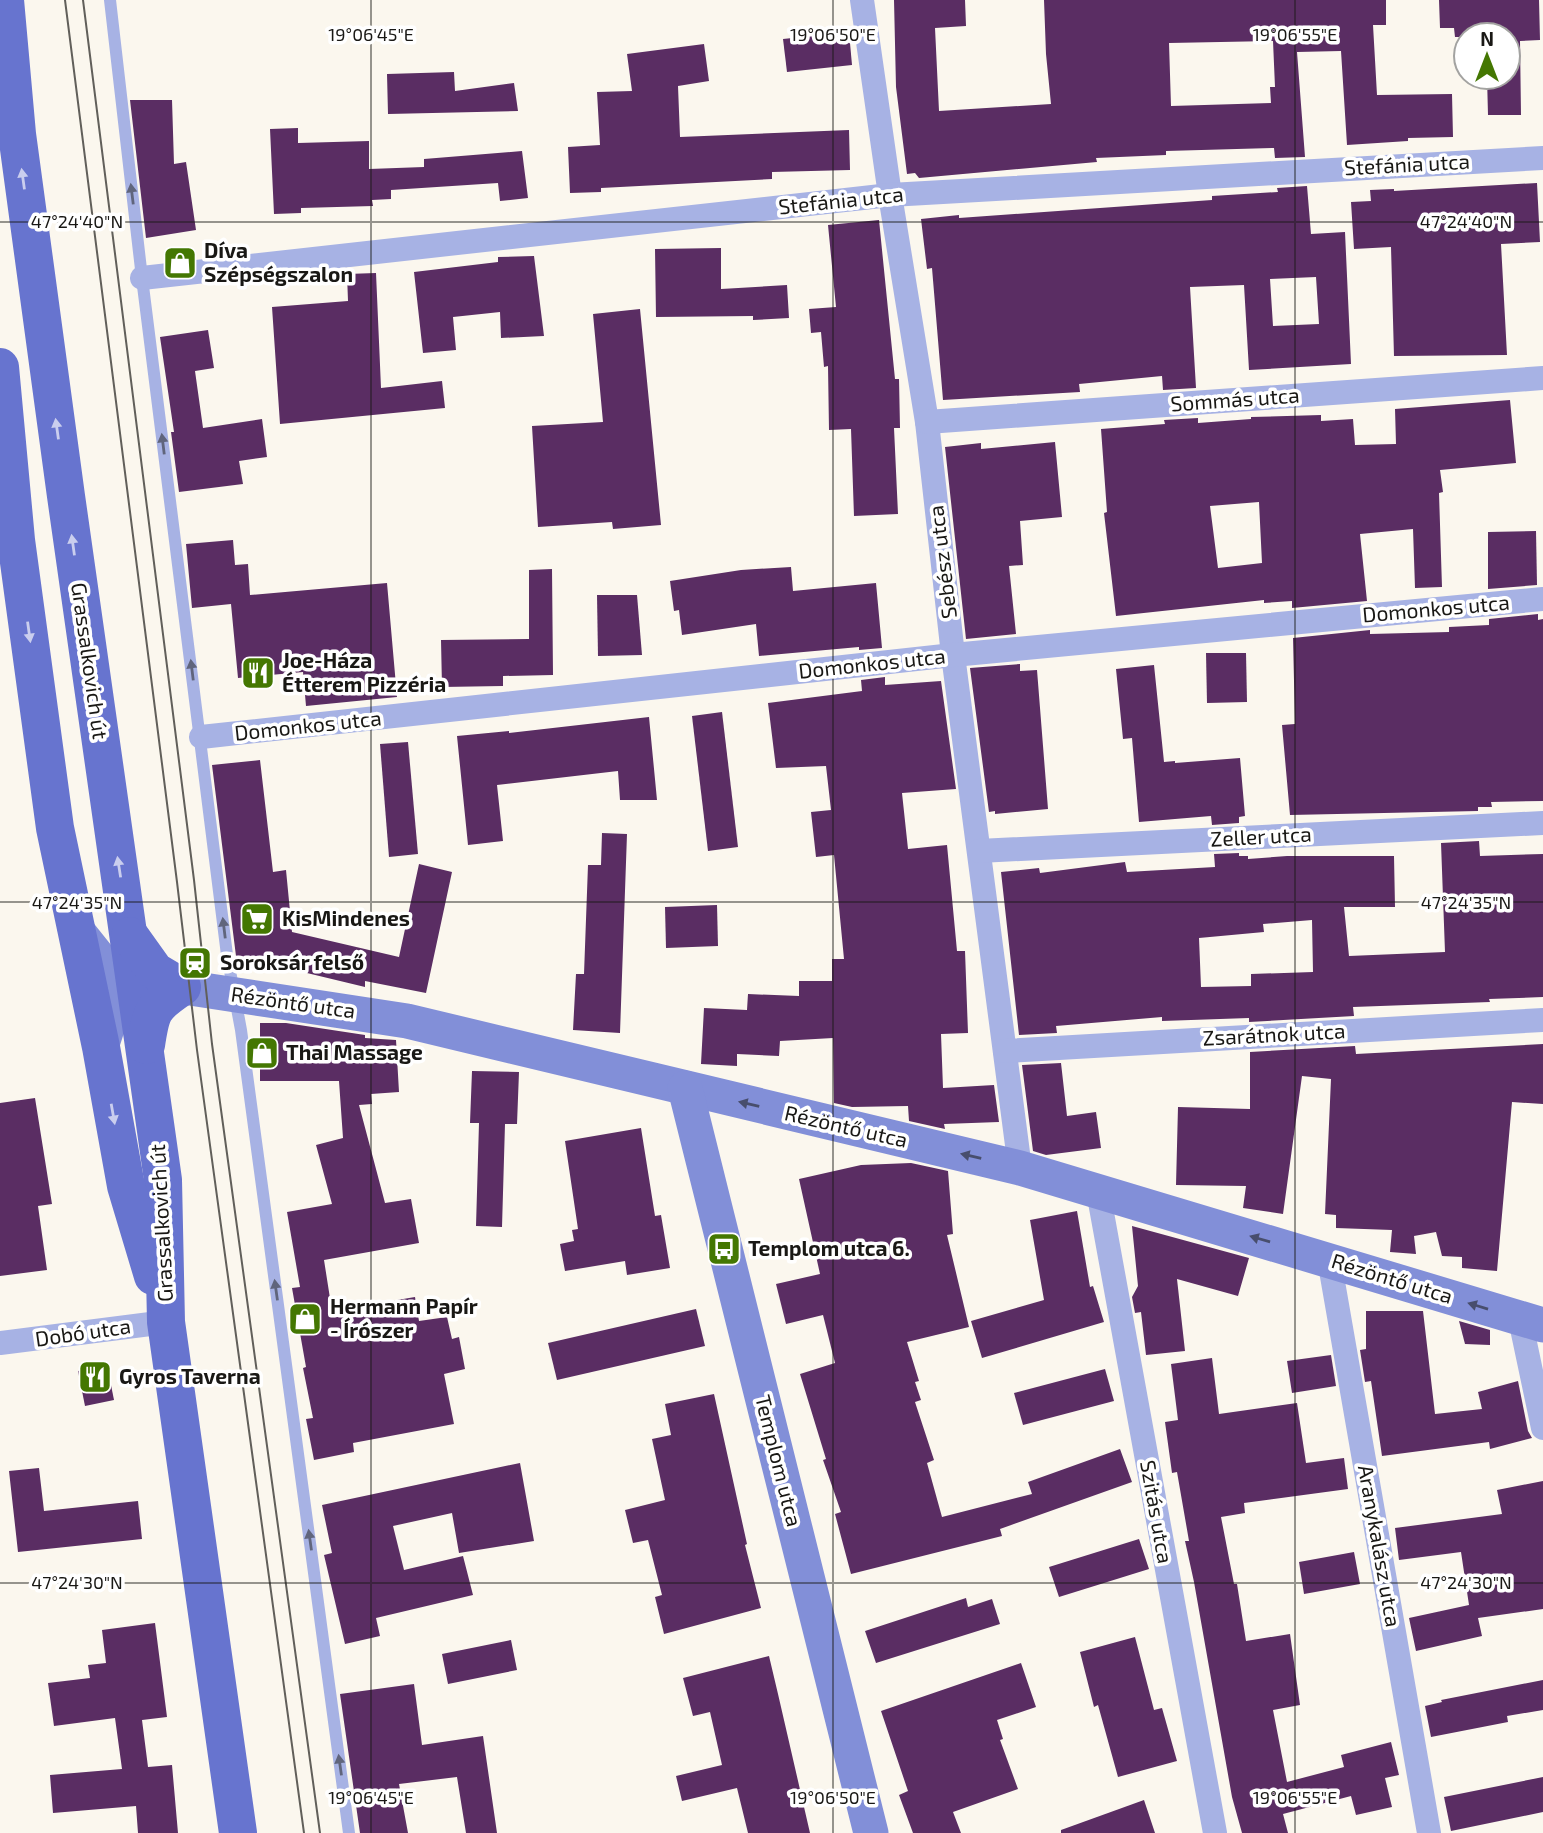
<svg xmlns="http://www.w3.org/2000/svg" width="1543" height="1833" font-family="'Exo 2',sans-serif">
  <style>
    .building { fill: #5a2d63; fill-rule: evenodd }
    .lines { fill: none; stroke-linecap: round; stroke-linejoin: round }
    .lane { stroke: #a7b2e4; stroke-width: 12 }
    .street { stroke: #a7b2e4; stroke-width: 24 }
    .secondary { stroke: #828fd8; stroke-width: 35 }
    .primary { stroke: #6774cf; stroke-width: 38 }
    .tram { stroke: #615f5a; stroke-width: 2 }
    .oneway { fill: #caceee }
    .oneway2 { fill: #60657c }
    .oneway3 { fill: #484e6d }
    .ticks { fill: none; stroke: #191815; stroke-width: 2; stroke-opacity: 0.45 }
    .labels { text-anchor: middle; stroke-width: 7; stroke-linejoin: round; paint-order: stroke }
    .street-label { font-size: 21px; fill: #191815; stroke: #fff }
    .poi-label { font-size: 21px; font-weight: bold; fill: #191815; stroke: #fff; text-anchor: start }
    .ticks-label { font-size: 18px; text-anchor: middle; fill: #191815; stroke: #fff; stroke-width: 7; stroke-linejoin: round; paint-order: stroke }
  </style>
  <rect width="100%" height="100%" fill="#fbf7ee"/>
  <!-- building -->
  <g class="building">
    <path d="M894,0H965L966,26L935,28L939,111L1051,104L1046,54L1044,0H1386V25H1373L1377,95L1452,94L1453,137L1408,138V141L1347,145L1341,51L1297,52L1305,157L1275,158L1274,148L1166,151V155L1096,158L1097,162L919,178L915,173L907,174L896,87ZM1273,41L1275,87H1270L1271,103L1171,106L1169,43Z"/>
    <polygon points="1439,0 1539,0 1540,40 1520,41 1521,115 1488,115 1487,77 1508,77 1508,35 1466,35 1466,37 1455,37 1454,28 1440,28"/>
    <polygon points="849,32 852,65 787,72 783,39"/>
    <polygon points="704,44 709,81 678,86 680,137 849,130 850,170 772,172 772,179 601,188 601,192 570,193 568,147 600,145 597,92 632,91 627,54"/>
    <polygon points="454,72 455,91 514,83 518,111 388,114 387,74"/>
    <polygon points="130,100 172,100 174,164 186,162 196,230 146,238"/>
    <polygon points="298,128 298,143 369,141 369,169 424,167 424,159 522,151 528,198 500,201 498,183 391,190 391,199 372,200 373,206 301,208 301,213 274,214 270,129"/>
    <polygon points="1537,183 1540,242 1501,244 1507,355 1394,356 1391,247 1354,249 1351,202 1371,201 1370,190 1394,189 1394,191"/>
    <path d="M1307,186L1311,234L1345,232L1351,364L1249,370L1244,285L1190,287L1196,388L1163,390L1162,376L1079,384L1080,392L943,400L932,268L927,269L921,219L959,215V218L1212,200V196L1278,192L1277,188ZM1316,277L1319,324L1273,326L1270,279Z"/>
    <polygon points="879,220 895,379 899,379 900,428 894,428 898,514 854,516 851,429 829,430 828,366 824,367 821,332 811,333 809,309 836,307 828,225"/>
    <polygon points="721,248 721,289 787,285 789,318 753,320 753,316 656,317 655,249"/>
    <polygon points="534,256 544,336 501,338 500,312 453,317 456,350 423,353 414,272 498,262 498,257"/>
    <polygon points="376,273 381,388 442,381 445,408 280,424 272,307 348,301 347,274"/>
    <polygon points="640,309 661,525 613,529 612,522 538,527 532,426 603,422 593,314"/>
    <polygon points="208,330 214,368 195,371 203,428 262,419 267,457 239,461 243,484 179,492 171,432 174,432 160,337"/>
    <path d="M1510,400L1516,463L1440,470L1443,492L1439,493L1442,587L1415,588L1413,529L1360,534L1367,601L1292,608V601L1264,603V600L1116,616L1104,513L1107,512L1101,429L1165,424L1164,420L1198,418V423L1251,419V417L1321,415V421L1353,419L1355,445L1396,444L1395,409ZM1259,502L1262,563L1218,568L1210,506Z"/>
    <polygon points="1055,442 1062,517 1020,521 1023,565 1009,566 1016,634 966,639 945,447 981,443 981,449"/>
    <polygon points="1536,531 1537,585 1488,589 1488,532"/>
    <polygon points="233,540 235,565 248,564 250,595 387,583 397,697 306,706 303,672 238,678 231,604 192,608 186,544"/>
    <polygon points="791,567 793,591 876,583 882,648 859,650 859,647 759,656 756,624 682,635 679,610 674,611 670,581 741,570"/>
    <polygon points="552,569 553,675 503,676 503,686 442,687 441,640 529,639 529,570"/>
    <polygon points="597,595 637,595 642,655 598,656"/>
    <polygon points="1538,614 1538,620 1543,619 1543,801 1491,802 1492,807 1478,807 1478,811 1290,815 1282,725 1295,724 1293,638 1370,630 1370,634 1449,632 1449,627 1489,625 1489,619"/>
    <polygon points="1206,653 1246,653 1247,702 1207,703"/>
    <polygon points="1020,664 1020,671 1037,670 1048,809 995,814 995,811 989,812 970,668"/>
    <polygon points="1154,665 1164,762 1175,761 1175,763 1240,758 1245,816 1239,817 1239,823 1212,825 1211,816 1139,822 1132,738 1123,739 1116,669"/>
    <polygon points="885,677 885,685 941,681 956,789 902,793 908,849 947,845 957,951 965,951 968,1033 941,1034 943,1088 994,1085 999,1122 944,1124 945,1129 909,1121 908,1106 852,1107 834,1103 833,1038 780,1041 779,1056 737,1054 737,1066 701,1064 704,1008 747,1010 748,994 799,996 799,981 832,981 832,959 844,959 834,855 816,857 811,812 831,810 826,766 776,768 768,703 862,691 861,680"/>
    <polygon points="722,712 738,847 708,851 692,716"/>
    <polygon points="649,717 657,800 620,800 618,771 497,785 503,841 468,845 457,736 509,731 509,733"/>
    <polygon points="408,742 418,854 389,857 380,744"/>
    <polygon points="260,760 273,872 286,870 292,932 399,957 419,864 452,872 426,993 365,981 365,987 236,956 212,765"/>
    <polygon points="602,833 627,834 620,1033 573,1030 576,974 584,974 588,865 601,865"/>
    <path d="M1479,841L1480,856L1543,854V997L1489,999L1490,1002L1353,1007L1354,1016L1249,1022V1018L1162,1021V1017L1056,1026L1057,1033L1019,1035L1001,872L1039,868L1040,873L1125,862L1127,872L1215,867L1214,854L1239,853V856H1248V859L1287,856H1394L1395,907H1344L1349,956L1445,952L1441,843ZM1312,920L1313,972L1251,974V986L1201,987L1199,938L1264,932L1263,924Z"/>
    <polygon points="717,905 718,946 666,948 665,907"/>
    <polygon points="260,1023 286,1023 365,1035 365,1038 396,1040 399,1092 371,1094 372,1104 359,1105 385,1203 411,1199 419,1243 324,1260 332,1311 415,1297 419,1321 447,1317 452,1339 459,1337 465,1369 444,1374 454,1424 353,1443 354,1452 314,1460 306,1419 313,1418 303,1368 306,1367 292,1288 300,1287 287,1212 332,1204 316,1145 343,1138 339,1081 260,1081"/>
    <polygon points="1543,1044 1543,1104 1512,1102 1497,1271 1462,1268 1462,1257 1442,1256 1436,1232 1414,1236 1416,1254 1390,1252 1392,1230 1336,1228 1336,1215 1325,1214 1331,1079 1302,1076 1283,1214 1243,1208 1246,1186 1176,1185 1178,1107 1250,1109 1250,1052 1355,1046 1356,1054"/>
    <polygon points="1061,1063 1067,1116 1096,1112 1101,1148 1046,1155 1033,1151 1022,1065"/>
    <polygon points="472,1071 519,1072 517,1124 505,1124 502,1227 476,1226 479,1123 470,1123"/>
    <polygon points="35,1098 52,1204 38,1206 47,1270 0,1276 0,1103"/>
    <polygon points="641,1128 655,1216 661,1215 670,1268 627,1275 625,1261 565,1271 560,1244 574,1241 572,1230 578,1229 565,1141"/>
    <polygon points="911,1163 948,1171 953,1234 947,1235 969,1327 907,1342 919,1381 915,1382 921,1400 915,1402 934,1460 927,1463 942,1517 1032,1494 1028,1482 1120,1449 1132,1482 1000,1529 1002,1536 851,1574 835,1514 841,1512 823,1460 826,1459 800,1374 835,1363 823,1315 786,1324 776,1284 820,1274 799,1179 861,1165"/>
    <polygon points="1077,1211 1090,1287 1093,1286 1104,1322 982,1358 971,1321 1044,1300 1030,1220"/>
    <polygon points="1132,1226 1249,1258 1238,1296 1177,1279 1185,1351 1146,1355 1141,1312 1135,1313 1132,1297 1138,1286"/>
    <polygon points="696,1309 705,1346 557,1380 548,1343"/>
    <polygon points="1366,1311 1423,1311 1435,1414 1482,1409 1478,1392 1518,1381 1528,1431 1532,1438 1490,1449 1489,1442 1382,1456 1371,1381 1365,1382 1360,1350 1366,1349"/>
    <polygon points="1459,1321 1490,1330 1490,1345 1465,1344"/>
    <polygon points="1331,1355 1336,1386 1292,1393 1287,1361"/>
    <polygon points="1212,1358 1219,1414 1297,1403 1306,1463 1344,1458 1348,1489 1244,1503 1245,1513 1221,1517 1234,1584 1237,1584 1246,1641 1290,1634 1300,1705 1273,1710 1287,1782 1344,1767 1341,1755 1391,1742 1399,1775 1385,1778 1392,1807 1356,1815 1351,1796 1283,1814 1288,1833 1242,1833 1232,1797 1194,1582 1185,1541 1189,1541 1177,1472 1172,1473 1165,1422 1178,1420 1171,1364"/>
    <polygon points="107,1365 114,1400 85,1406 78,1371"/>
    <polygon points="1105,1369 1114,1401 1023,1425 1014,1393"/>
    <polygon points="714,1394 747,1544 745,1545 761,1608 664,1634 655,1597 662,1595 648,1540 633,1543 625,1510 665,1500 652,1439 671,1435 665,1404"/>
    <polygon points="520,1463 534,1541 459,1553 452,1513 393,1526 404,1570 463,1556 473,1595 376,1618 380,1636 345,1644 324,1555 332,1553 322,1505"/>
    <polygon points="39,1468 44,1511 138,1501 142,1539 18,1552 9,1471"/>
    <polygon points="1543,1481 1543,1609 1478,1618 1482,1636 1416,1651 1409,1618 1469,1605 1461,1552 1399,1560 1395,1528 1502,1514 1497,1490"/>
    <polygon points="1139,1539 1149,1569 1059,1597 1049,1567"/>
    <polygon points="1354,1552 1360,1584 1304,1594 1299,1562"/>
    <polygon points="966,1598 968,1607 992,1599 1000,1624 876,1663 865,1631"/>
    <polygon points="155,1623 167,1717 142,1720 148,1767 172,1765 178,1833 138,1833 136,1806 53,1813 50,1775 122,1769 115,1718 54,1726 48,1683 90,1678 88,1665 106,1663 102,1630"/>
    <polygon points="1135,1637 1154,1710 1162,1708 1177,1761 1118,1777 1098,1705 1094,1707 1080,1652"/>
    <polygon points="511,1640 517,1670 448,1684 442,1654"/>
    <polygon points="769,1656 778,1694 810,1833 748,1833 737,1788 682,1801 676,1776 722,1765 710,1712 693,1716 683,1678"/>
    <polygon points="1021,1663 1036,1707 997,1720 1003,1739 1000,1740 1018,1789 953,1812 961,1833 913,1833 899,1795 908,1791 881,1711"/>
    <polygon points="1543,1680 1543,1710 1507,1716 1508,1722 1431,1737 1425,1706 1442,1702 1441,1700"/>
    <polygon points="414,1684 422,1745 483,1736 497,1833 466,1833 457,1777 399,1784 408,1833 360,1833 340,1694"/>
    <polygon points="1543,1777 1543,1812 1451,1831 1444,1797"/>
    <polygon points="1144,1800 1155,1833 1061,1833 1061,1830"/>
  </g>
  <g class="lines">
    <!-- lane -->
    <polyline class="lane" points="110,0 142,278 227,955 241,1030 349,1833"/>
    <!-- street -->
    <g class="street">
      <polyline points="862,0 890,195 927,422 953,655 1020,1168"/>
      <polyline points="142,278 890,195 1543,158"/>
      <polyline points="927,422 1543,378"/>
      <polyline points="201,737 953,655 1543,599"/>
      <polyline points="979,851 1543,823"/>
      <polyline points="1005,1051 1543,1020"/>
      <polyline points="1098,1191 1215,1833"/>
      <polyline points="1329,1259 1429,1833"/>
      <polyline points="1520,1319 1543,1428"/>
      <polyline points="0,1343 166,1322"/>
    </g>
    <!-- secondary -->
    <g class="secondary">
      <polyline points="75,928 107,968 137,984 190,988 407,1021 1020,1168 1543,1325"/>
      <polyline points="101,1047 114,1007 137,984"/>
      <polyline points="685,1088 871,1833"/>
    </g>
    <!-- primary -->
    <g class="primary">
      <polyline points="5,0 17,134 66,496 163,1180 166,1322 238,1833"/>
      <polyline points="0,367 16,540 55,828 101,1047 126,1186 153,1276"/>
      <path d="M130,936L155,971L182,987C152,1007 151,1011 146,1045"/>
    </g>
    <!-- tram -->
    <g class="tram">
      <polyline points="65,0 177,882 197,1050 304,1833"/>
      <polyline points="83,0 194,880 212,1044 320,1833"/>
    </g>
  </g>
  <!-- one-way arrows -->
  <defs><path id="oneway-solid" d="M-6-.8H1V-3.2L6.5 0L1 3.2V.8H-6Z" transform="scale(1.75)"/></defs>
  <g class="oneway">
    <use href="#oneway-solid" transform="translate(23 179) rotate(-98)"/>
    <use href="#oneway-solid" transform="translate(57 429) rotate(-98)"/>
    <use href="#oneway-solid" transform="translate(73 545) rotate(-98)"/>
    <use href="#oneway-solid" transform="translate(29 632) rotate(82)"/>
    <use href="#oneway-solid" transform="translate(119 867) rotate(-99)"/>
    <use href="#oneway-solid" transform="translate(113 1114) rotate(80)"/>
  </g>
  <g class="oneway2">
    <use href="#oneway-solid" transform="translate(132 194) rotate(-97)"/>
    <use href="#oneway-solid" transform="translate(163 444) rotate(-97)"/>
    <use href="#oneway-solid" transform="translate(192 670) rotate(-97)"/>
    <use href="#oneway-solid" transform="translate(224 928) rotate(-97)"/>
    <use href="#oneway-solid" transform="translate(276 1290) rotate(-98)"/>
    <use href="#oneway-solid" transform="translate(310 1540) rotate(-98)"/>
    <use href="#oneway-solid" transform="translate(340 1765) rotate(-98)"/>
  </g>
  <g class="oneway3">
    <use href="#oneway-solid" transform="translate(749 1104) rotate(-167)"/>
    <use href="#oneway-solid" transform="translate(971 1156) rotate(-167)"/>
    <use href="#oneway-solid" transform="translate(1260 1239) rotate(-164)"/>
    <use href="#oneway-solid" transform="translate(1478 1306) rotate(-163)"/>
  </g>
  <!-- ticks -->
  <path class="ticks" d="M371,0V1833M833,0V1833M1295,0V1833M0,222H1543M0,902H1543M0,1583H1543"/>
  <!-- icons -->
  <defs>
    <symbol id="shop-square" viewBox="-11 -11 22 22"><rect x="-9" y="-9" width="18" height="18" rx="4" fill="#447702" stroke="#fff"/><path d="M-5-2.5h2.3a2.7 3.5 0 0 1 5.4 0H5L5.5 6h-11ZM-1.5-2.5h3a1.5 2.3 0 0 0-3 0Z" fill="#fff"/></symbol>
    <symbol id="restaurant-square" viewBox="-11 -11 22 22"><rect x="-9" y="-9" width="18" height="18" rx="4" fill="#447702" stroke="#fff"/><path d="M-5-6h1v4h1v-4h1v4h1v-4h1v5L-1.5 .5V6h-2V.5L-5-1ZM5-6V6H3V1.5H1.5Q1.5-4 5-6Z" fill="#fff"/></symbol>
    <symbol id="supermarket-square" viewBox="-11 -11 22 22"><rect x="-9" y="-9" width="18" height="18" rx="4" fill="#447702" stroke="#fff"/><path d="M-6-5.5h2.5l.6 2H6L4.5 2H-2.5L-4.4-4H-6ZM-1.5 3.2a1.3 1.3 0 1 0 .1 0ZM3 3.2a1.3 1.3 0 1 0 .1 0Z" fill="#fff"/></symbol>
    <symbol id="station-square" viewBox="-11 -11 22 22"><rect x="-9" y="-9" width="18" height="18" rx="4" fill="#447702" stroke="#fff"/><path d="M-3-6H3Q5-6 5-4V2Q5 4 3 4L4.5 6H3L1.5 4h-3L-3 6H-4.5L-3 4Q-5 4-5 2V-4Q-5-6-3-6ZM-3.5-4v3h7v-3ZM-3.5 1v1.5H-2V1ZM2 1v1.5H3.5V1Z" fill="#fff"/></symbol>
    <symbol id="bus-square" viewBox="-11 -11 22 22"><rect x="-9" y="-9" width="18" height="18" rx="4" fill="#447702" stroke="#fff"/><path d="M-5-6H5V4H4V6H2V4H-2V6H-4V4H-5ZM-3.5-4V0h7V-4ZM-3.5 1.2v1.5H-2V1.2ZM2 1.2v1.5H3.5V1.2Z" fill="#fff"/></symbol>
  </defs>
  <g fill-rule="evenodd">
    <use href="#shop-square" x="161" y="244" width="38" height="38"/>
    <use href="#restaurant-square" x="239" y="654" width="38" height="38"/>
    <use href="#supermarket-square" x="238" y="900" width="38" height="38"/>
    <use href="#station-square" x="176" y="944" width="38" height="38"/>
    <use href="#shop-square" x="243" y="1034" width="38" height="38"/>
    <use href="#bus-square" x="705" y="1230" width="38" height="38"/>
    <use href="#shop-square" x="286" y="1300" width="38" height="38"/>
    <use href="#restaurant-square" x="76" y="1358" width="38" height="38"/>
  </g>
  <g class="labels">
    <!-- street labels -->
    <g class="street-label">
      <text transform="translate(1407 165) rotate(-3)" y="7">Stefánia utca</text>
      <text transform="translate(841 201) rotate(-6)" y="7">Stefánia utca</text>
      <text transform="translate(1235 400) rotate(-4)" y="7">Sommás utca</text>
      <text transform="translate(943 562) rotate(-97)" y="7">Sebész utca</text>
      <text transform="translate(1436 609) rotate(-5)" y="7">Domonkos utca</text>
      <text transform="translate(89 661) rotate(82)" y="7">Grassalkovich út</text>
      <text transform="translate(872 664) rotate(-6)" y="7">Domonkos utca</text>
      <text transform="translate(308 726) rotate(-6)" y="7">Domonkos utca</text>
      <text transform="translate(1261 837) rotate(-3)" y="7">Zeller utca</text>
      <text transform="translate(293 1003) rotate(8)" y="7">Rézöntő utca</text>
      <text transform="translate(1274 1035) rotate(-3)" y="7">Zsarátnok utca</text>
      <text transform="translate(846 1127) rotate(13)" y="7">Rézöntő utca</text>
      <text transform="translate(162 1223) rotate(-93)" y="7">Grassalkovich út</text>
      <text transform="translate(1392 1279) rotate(17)" y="7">Rézöntő utca</text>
      <text transform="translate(83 1333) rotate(-8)" y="7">Dobó utca</text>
      <text transform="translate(778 1461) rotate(76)" y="7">Templom utca</text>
      <text transform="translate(1156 1512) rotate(80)" y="7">Szitás utca</text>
      <text transform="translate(1379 1546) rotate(80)" y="7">Aranykalász utca</text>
    </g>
    <!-- poi labels -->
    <g class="poi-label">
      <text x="204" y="258">Díva<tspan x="204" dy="24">Szépségszalon</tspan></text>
      <text x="282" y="668">Joe-Háza<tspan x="282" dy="24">Étterem Pizzéria</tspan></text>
      <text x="282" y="926">KisMindenes</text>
      <text x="220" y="970">Soroksár felső</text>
      <text x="286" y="1060">Thai Massage</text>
      <text x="748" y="1256">Templom utca 6.</text>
      <text x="330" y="1314">Hermann Papír<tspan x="330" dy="24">- Írószer</tspan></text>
      <text x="119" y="1384">Gyros Taverna</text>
    </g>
  </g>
  <g class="ticks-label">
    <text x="371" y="41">19°06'45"E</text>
    <text x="833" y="41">19°06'50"E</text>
    <text x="1295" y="41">19°06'55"E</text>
    <text x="77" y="228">47°24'40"N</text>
    <text x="1466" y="228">47°24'40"N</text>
    <text x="77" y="909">47°24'35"N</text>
    <text x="1466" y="909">47°24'35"N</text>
    <text x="77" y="1589">47°24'30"N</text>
    <text x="1466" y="1589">47°24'30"N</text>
    <text x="371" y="1804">19°06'45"E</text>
    <text x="833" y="1804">19°06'50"E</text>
    <text x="1295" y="1804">19°06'55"E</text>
  </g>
  <!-- north arrow -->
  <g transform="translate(1487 56)"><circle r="33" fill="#ffffff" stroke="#a3a3a1" stroke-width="2"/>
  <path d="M0-5L12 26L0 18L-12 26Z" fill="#447702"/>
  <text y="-10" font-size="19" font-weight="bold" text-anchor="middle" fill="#191815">N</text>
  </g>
</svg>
